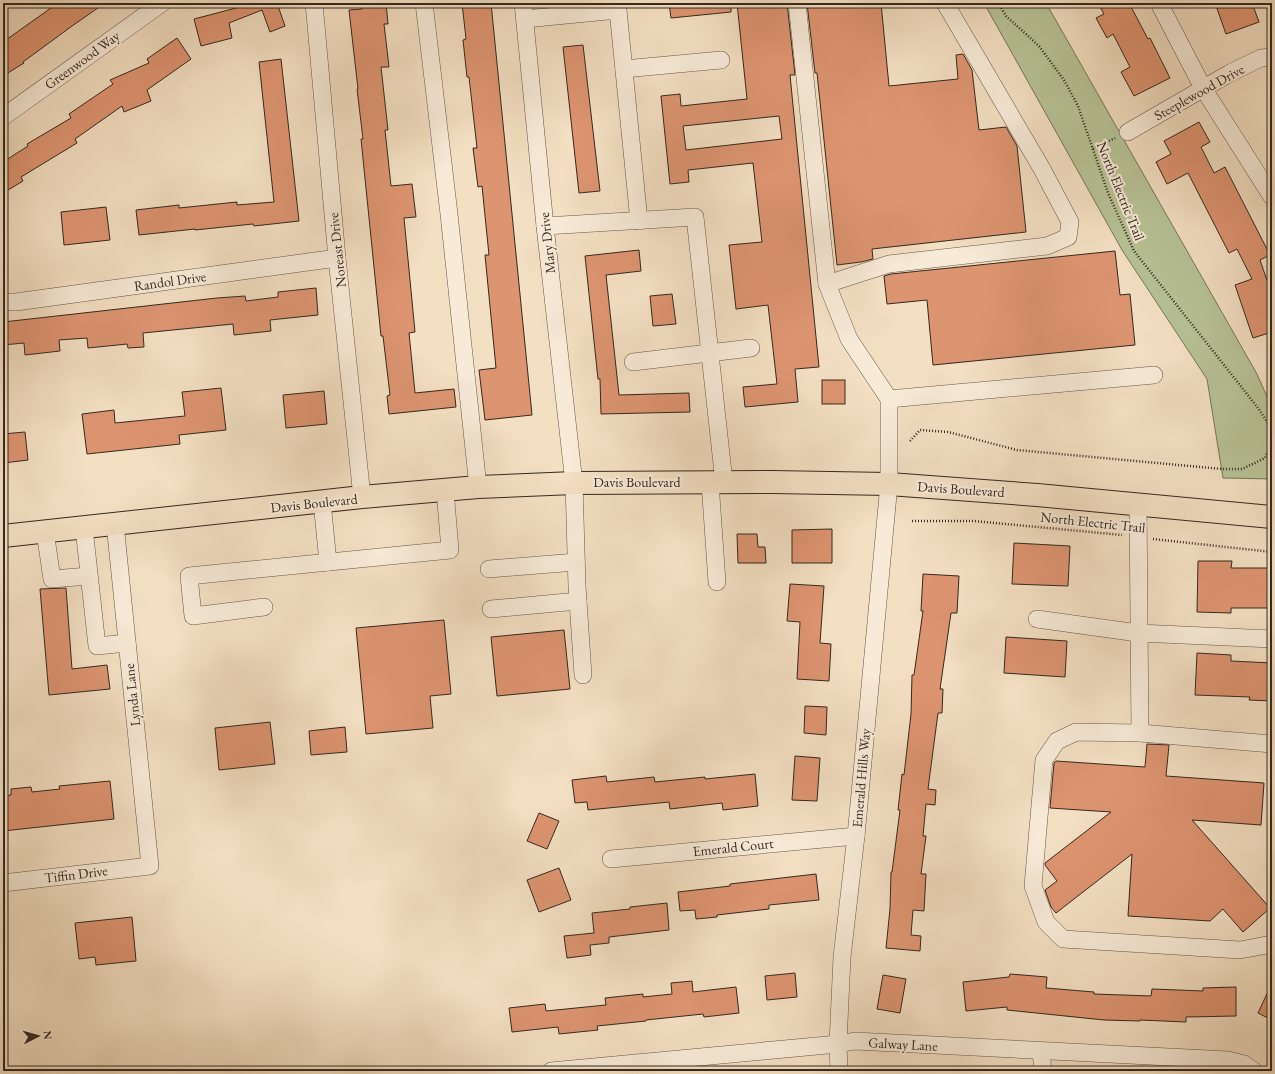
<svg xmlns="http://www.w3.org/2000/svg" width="1275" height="1074" font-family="'EB Garamond',serif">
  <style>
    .green { fill: #b7c296; stroke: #76755c }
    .building { fill: #dd9471; stroke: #342821; fill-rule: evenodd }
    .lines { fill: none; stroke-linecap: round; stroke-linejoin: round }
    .minor-casing { stroke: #645649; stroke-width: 18 }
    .major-casing { stroke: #342821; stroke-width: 24 }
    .path { stroke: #342821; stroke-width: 2.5; stroke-dasharray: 1 2; stroke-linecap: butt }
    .minor { stroke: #f7ead7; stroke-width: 17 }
    .major { stroke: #f3dfc2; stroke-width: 22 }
    .labels { text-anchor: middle; stroke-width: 4; stroke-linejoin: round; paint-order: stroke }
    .street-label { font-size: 14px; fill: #342821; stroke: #f7ead7 }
  </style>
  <rect width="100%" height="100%" fill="#f3dfc2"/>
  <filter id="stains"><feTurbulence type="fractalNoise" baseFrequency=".005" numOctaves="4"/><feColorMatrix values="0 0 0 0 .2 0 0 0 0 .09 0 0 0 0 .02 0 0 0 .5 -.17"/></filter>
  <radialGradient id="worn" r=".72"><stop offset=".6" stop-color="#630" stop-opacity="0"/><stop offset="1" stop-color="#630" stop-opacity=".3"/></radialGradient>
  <!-- green -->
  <polygon class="green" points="984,3 1046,3 1257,374 1272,408 1272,479 1223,478 1207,379 1122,250"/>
  <!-- building -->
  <g class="building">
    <polygon points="58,3 105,3 72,26 23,62 24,63 3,76 3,42"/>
    <polygon points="239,3 277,3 285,26 270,32 262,10 229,23 232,38 201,46 194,19 240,7"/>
    <polygon points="361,3 386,3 388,24 384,24 389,67 381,67 388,130 385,130 391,186 412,184 416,217 404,218 415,332 409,333 415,393 454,389 456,407 389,414 387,396 390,395 383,336 381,336 361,139 363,139 357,89 358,89 349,10 362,9"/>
    <polygon points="462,3 491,3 532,415 485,420 479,370 496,368 485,255 489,255 482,186 478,187 473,148 477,148 469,77 467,77 463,40 466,39"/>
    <polygon points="669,3 731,3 731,12 671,18"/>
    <path d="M737,3H787L795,75H790L819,367L795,369L798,402L745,407L743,387L777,384L768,305L736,309L729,245L762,242L753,163L688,170L689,182L670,184L661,96L680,94L681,106L747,99ZM779,116L782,139L686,150L683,126Z"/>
    <polygon points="807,3 881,3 889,86 958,79 956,55 963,54 972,70 979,130 1006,127 1017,146 1026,232 872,249 873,259 861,262 837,265 817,73 815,73"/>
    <polygon points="1098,3 1129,3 1148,39 1150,38 1170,78 1134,96 1121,72 1130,67 1113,34 1107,38 1096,18 1104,14"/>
    <polygon points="1215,3 1252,3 1259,22 1226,34"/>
    <polygon points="177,38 191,59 147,90 151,101 124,112 122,106 75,139 77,143 21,177 23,181 3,193 3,162 28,146 27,144 71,118 69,114 113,84 110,80 149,63 147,59"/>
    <polygon points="583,45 600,191 579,193 563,47"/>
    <polygon points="281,59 299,221 254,226 253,224 195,230 195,229 139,235 136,210 179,205 179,208 237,202 237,205 274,202 259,62"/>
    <polygon points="1199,122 1210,142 1201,147 1214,173 1225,167 1270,255 1260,260 1272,295 1272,317 1267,319 1272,332 1253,338 1235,285 1252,279 1237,249 1229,253 1188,173 1167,184 1156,162 1171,154 1164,141"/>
    <polygon points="106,207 110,240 64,245 61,212"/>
    <polygon points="639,250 641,271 606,275 619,395 689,393 690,412 601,414 600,379 598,379 585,256"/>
    <polygon points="1115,251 1120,295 1130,294 1135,345 933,365 927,300 887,304 884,276 891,274"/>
    <polygon points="316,288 318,315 270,320 271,331 234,335 233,324 143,333 144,347 128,348 127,344 88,348 87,338 59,340 60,351 25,355 24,343 3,345 3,322 217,298 245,296 246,301 278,297 278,292"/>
    <polygon points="672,294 676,324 653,326 650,296"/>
    <rect x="822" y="380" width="23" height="24"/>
    <polygon points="221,388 226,430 179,435 180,444 87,454 82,414 114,410 115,423 185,416 182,392"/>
    <polygon points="324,391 327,424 286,428 283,395"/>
    <polygon points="25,432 28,460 3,463 3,434"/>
    <polygon points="832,529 832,563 792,563 792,530"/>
    <polygon points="737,534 757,534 758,547 765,547 766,563 738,563"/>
    <polygon points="1014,543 1070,546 1068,586 1012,584"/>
    <polygon points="1198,561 1232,561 1231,568 1272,568 1272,608 1231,608 1231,613 1197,612"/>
    <polygon points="923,574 959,576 957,613 951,613 940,689 943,689 942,713 938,713 928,789 936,790 935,805 926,804 923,836 926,836 921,874 926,874 924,911 913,910 911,935 921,936 920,951 886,948 890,909 891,872 892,872 900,810 898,810 902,774 904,775 911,714 912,675 914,675 923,611 921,611"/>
    <polygon points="790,584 824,586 820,643 831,644 829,681 797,679 800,622 787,621"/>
    <polygon points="66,588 72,669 107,665 110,689 49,695 40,589"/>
    <polygon points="444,620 451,694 430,696 433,728 366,734 356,628"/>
    <polygon points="564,630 570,689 497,696 491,637"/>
    <polygon points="1006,637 1067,641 1065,677 1004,673"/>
    <polygon points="1197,653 1231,655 1231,661 1272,663 1272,701 1249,700 1250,697 1195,695"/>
    <polygon points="805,706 827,707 826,735 804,733"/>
    <polygon points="270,722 275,764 219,770 215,728"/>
    <polygon points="345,727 347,752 311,755 309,731"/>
    <polygon points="1147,744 1169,745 1166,776 1264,783 1261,825 1192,820 1270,908 1243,932 1223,909 1210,921 1128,916 1132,854 1056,913 1051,907 1045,890 1057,881 1045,865 1045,863 1111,812 1050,808 1054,763 1056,761 1145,767"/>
    <polygon points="795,756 820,758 817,801 792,800"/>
    <polygon points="755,774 758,806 723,810 722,803 670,809 669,802 588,810 587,802 575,803 572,780 606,776 607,782 654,777 655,782 705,777 705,779"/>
    <polygon points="110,781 114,819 3,831 3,796 11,795 11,789 31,787 32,792 60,789 59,786"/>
    <polygon points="539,813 559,821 547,849 527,841"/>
    <polygon points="559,868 571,900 539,912 527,880"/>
    <polygon points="816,874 819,900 769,905 769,909 717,915 717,917 696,919 695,910 680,911 678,892 730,886 730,884"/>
    <polygon points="667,903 669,930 609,937 609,943 590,945 591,955 567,958 564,936 594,933 592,913 630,909 630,907"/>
    <polygon points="132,917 136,961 96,965 95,957 79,959 75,923"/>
    <polygon points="795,973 797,997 767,1000 765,976"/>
    <polygon points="1010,974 1047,977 1046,988 1094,992 1094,994 1151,996 1152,989 1203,991 1203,988 1236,987 1236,1016 1186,1017 1186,1022 1140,1020 1140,1021 1104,1020 1007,1010 1007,1007 966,1011 963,982 1009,977"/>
    <polygon points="883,975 906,979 900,1013 877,1009"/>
    <polygon points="692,981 693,992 736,987 739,1013 704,1017 703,1014 646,1020 646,1021 597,1026 598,1030 559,1034 558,1027 512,1032 509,1008 545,1004 546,1011 606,1005 605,998 643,994 643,997 672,994 671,983"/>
    <polygon points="1272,983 1272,1020 1258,1013"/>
  </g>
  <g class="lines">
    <defs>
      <g id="minor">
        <polyline points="314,3 337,258 362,497"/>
        <polyline points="424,3 449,214 478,487"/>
        <polyline points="523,3 545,226 574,483 577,586 583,675"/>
        <polyline points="797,3 827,284 849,339 889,399 889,484 856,836 842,957 838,1044 839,1071"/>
        <polyline points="1159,3 1203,88 1272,197"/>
        <polyline points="525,19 618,10 639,221"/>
        <polyline points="624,69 721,60"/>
        <polyline points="3,117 162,3"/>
        <polyline points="1128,132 1230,73 1261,58 1272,57"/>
        <polyline points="545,226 695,217 724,482"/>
        <polyline points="827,284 889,264 1047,246 1068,237 1070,222 1042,169 945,3"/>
        <polyline points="3,302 16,302 337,258"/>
        <polyline points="633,362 751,348"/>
        <polyline points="889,399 1154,375"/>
        <polyline points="710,482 717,582"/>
        <polyline points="322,502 328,562"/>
        <polyline points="1138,504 1140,733"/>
        <polyline points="84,528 97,646 127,643"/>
        <polyline points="45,531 52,579 89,576"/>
        <polyline points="489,569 576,562"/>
        <polyline points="264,607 193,616 189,576 450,550 445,490"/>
        <polyline points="491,609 578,601"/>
        <polyline points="1037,619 1138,633 1272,639"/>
        <polyline points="1272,744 1140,733 1076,732 1057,741 1044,760 1033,886 1046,922 1063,939 1240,950 1272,944"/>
        <polyline points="611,859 856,836"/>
        <polyline points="3,883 150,866 115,524"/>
        <polyline points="1041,1051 1043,1071"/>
        <polyline points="551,1071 838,1044 855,1041 1228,1060 1244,1064 1254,1071"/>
      </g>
      <polyline id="major" points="3,536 362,497 478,487 574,483 772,482 889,484 1037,495 1272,517"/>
    </defs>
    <!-- minor casing -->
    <use href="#minor" class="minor-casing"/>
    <!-- major casing -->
    <use href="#major" class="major-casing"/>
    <!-- path -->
    <g class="path">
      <polyline points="998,3 1006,16 1039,46 1064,80 1078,106 1108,193 1134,251 1258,408 1270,426 1272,442"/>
      <polyline points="1093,149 1115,138"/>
      <polyline points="910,441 920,430 948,432 1017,450 1222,469 1242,469 1265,458 1272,444"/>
      <polyline points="912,521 974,521 1122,535"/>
      <polyline points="1153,539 1272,552"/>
    </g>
    <!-- minor -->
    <use href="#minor" class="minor"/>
    <!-- major -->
    <use href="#major" class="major"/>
  </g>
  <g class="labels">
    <!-- street labels -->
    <g class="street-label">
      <text transform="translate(82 60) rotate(-36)" y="5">Greenwood Way</text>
      <text transform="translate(1199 92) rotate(-29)" y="5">Steeplewood Drive</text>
      <text transform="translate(1121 191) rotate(68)" y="5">North Electric Trail</text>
      <text transform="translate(547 243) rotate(-96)" y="5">Mary Drive</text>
      <text transform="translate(337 250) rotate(-96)" y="5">Noreast Drive</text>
      <text transform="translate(170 281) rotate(-8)" y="5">Randol Drive</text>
      <text x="637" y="487">Davis Boulevard</text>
      <text transform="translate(961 489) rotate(4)" y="5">Davis Boulevard</text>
      <text transform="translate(314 503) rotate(-6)" y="5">Davis Boulevard</text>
      <text transform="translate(1093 522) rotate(6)" y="5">North Electric Trail</text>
      <text transform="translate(132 695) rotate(-96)" y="5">Lynda Lane</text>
      <text transform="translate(861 778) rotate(-85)" y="5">Emerald Hills Way</text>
      <text transform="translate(733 847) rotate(-6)" y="5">Emerald Court</text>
      <text transform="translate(76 874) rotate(-7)" y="5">Tiffin Drive</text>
      <text transform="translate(903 1044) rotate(3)" y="5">Galway Lane</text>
    </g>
  </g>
  <!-- margin -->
  <rect width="1275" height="1074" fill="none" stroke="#f3dfc2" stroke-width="16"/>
  <rect x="4" y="4" width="1267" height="1066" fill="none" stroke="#342821" stroke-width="2"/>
  <rect x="8" y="8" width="1259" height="1058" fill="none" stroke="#342821"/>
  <!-- north arrow -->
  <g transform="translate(38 1036) rotate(84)" stroke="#f7ead7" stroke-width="3" paint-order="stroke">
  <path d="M0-3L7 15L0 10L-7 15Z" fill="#342821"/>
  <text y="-6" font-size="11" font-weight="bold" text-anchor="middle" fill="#342821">N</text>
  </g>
  <rect width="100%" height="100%" filter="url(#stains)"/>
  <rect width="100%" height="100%" fill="url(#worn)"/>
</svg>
